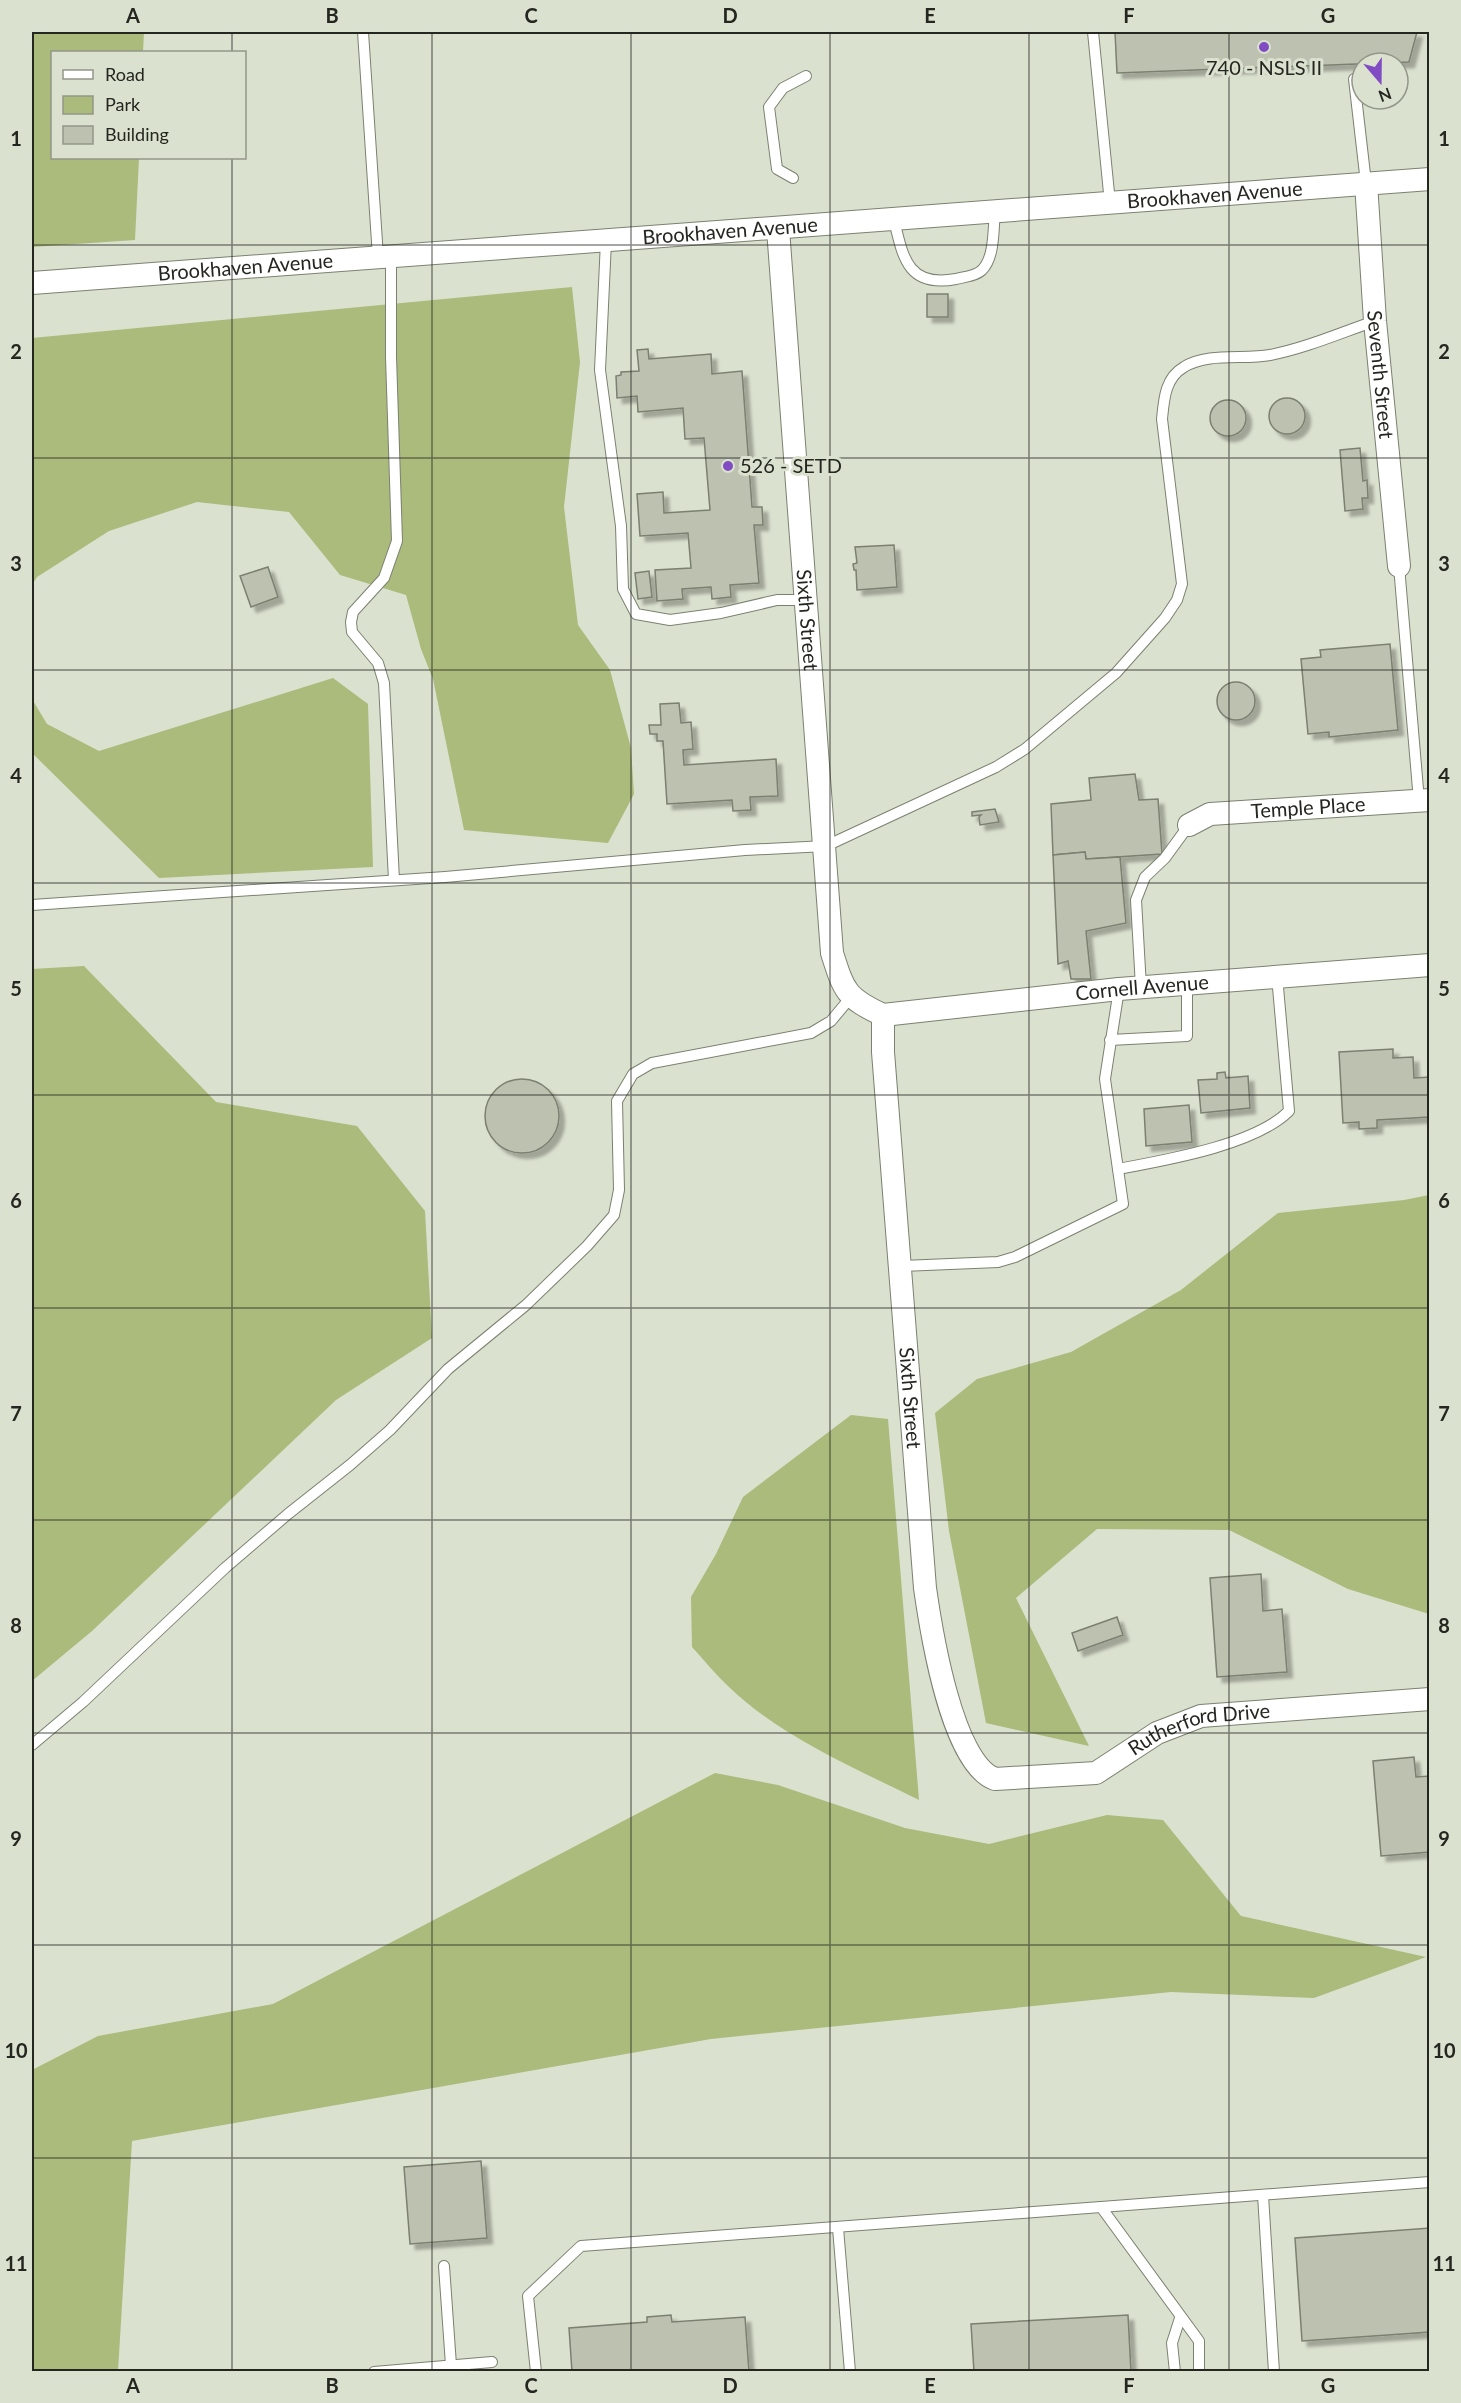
<svg xmlns="http://www.w3.org/2000/svg" width="1461" height="2403" font-family="Lato,sans-serif">
  <style>
    .green { fill: #aabb7c }
    .building { fill: #bcc1b0; stroke: #7b8070; stroke-width: 1.5; filter: url(#shadow) }
    .lines { fill: none; stroke-linecap: round; stroke-linejoin: round }
    .service-casing { stroke: #7b8170; stroke-width: 12 }
    .minor-casing { stroke: #7b8170; stroke-width: 24 }
    .service { stroke: #fff; stroke-width: 10 }
    .minor { stroke: #fff; stroke-width: 22 }
    .grid { fill: none; stroke: #242620; stroke-width: 1.5; stroke-opacity: 0.55 }
    .poi-dot { fill: #814cc3; stroke: #dbe1cf; stroke-width: 2 }
    .labels { text-anchor: middle; stroke-width: 6; stroke-linejoin: round; paint-order: stroke }
    .poi-label { font-size: 20px; fill: #242620; stroke: #dbe1cf }
    .street-label { font-size: 20px; fill: #242620; stroke: #dbe1cf }
    .neatline { fill: none; stroke: #242620; stroke-width: 2 }
    .grid-label { font-size: 20px; text-anchor: middle; font-weight: bold; fill: #242620 }
  </style>
  <defs>
    <filter id="shadow"><feDropShadow dx="5.5" dy="5.5" stdDeviation="1.5" flood-color="#0004"/></filter>
  </defs>
  <rect width="100%" height="100%" fill="#dbe1cf"/>
  <!-- green -->
  <g class="green">
    <polygon points="32,32 144,32 143,52 52,52 52,158 139,158 135,240 32,247"/>
    <polygon points="572,287 580,362 564,507 578,625 610,670 631,748 634,794 608,843 464,830 433,679 421,649 406,595 340,575 289,512 197,502 109,531 37,577 32,585 32,338"/>
    <polygon points="333,678 368,704 373,867 159,878 32,753 32,699 47,724 99,751"/>
    <polygon points="84,966 216,1102 357,1126 425,1211 432,1338 336,1400 92,1631 32,1681 32,969"/>
    <polygon points="1429,1195 1429,1614 1348,1589 1229,1530 1097,1529 1016,1598 1089,1746 986,1723 949,1531 935,1413 977,1379 1071,1352 1181,1290 1278,1213 1404,1200"/>
    <path d="M851,1415L888,1419L919,1800C855,1768 782,1738 729,1687C716,1675 704,1660 692,1647L691,1597L716,1554L743,1497Z"/>
    <polygon points="715,1773 778,1785 905,1828 989,1844 1107,1815 1163,1820 1241,1916 1426,1957 1314,1998 1171,1992 711,2039 132,2141 118,2371 32,2371 32,2070 98,2036 273,2004"/>
  </g>
  <!-- building -->
  <g class="building">
    <polygon points="1115,32 1417,32 1409,62 1117,73"/>
    <rect x="927" y="294" width="21" height="23"/>
    <polygon points="648,349 649,359 711,354 712,374 742,371 752,507 762,507 763,525 754,525 759,583 730,585 731,597 712,599 711,587 682,589 683,599 657,601 655,570 691,568 688,533 640,536 637,494 663,492 664,513 710,510 704,438 685,439 683,408 638,412 637,396 617,398 616,376 621,375 621,372 639,371 637,350"/>
    <circle cx="1287" cy="416" r="18"/>
    <circle cx="1228" cy="418" r="18"/>
    <polygon points="1360,448 1363,481 1367,480 1368,498 1362,498 1363,509 1345,511 1340,450"/>
    <polygon points="894,545 897,587 857,590 856,570 854,570 853,564 857,563 855,547"/>
    <polygon points="268,567 278,597 251,607 240,576"/>
    <polygon points="649,571 652,597 638,599 635,573"/>
    <polygon points="1390,644 1398,730 1329,737 1329,732 1308,734 1301,659 1321,657 1320,650"/>
    <circle cx="1236" cy="701" r="19"/>
    <polygon points="679,703 681,723 691,722 693,749 683,750 684,765 776,759 778,796 750,797 751,810 733,811 732,800 667,804 663,741 657,741 657,734 650,734 649,725 661,725 660,704"/>
    <polygon points="1135,774 1139,800 1158,799 1162,854 1086,859 1085,852 1053,855 1051,804 1091,800 1089,778"/>
    <polygon points="995,809 999,822 980,825 979,817 981,815 972,816 972,812"/>
    <polygon points="1085,852 1086,859 1120,857 1126,923 1086,931 1091,979 1071,979 1068,961 1058,964 1053,855"/>
    <polygon points="1393,1049 1393,1058 1413,1057 1414,1078 1430,1077 1430,1117 1377,1120 1377,1128 1359,1129 1359,1122 1343,1123 1339,1052"/>
    <polygon points="1225,1072 1226,1078 1248,1076 1250,1108 1201,1113 1198,1080 1217,1079 1217,1073"/>
    <circle cx="522" cy="1116" r="37"/>
    <polygon points="1189,1105 1192,1142 1146,1146 1144,1109"/>
    <polygon points="1261,1574 1263,1611 1282,1609 1287,1672 1217,1677 1210,1578"/>
    <polygon points="1117,1617 1123,1635 1078,1651 1072,1633"/>
    <polygon points="1414,1757 1416,1777 1430,1776 1430,1852 1381,1856 1373,1761"/>
    <polygon points="481,2161 487,2238 410,2244 404,2167"/>
    <polygon points="1430,2228 1430,2332 1302,2341 1295,2238"/>
    <polygon points="671,2315 672,2322 745,2317 749,2372 572,2372 569,2328 647,2322 647,2317"/>
    <polygon points="1128,2315 1131,2372 974,2372 971,2324"/>
  </g>
  <g class="lines">
    <defs>
      <g id="service">
        <polyline points="363,32 378,257"/>
        <polyline points="1093,32 1110,203"/>
        <polyline points="1354,79 1366,183"/>
        <polyline points="793,178 777,169 769,107 783,88 806,76"/>
        <path d="M894,220C903,258 908,288 956,279C964,277 976,276 982,270C995,257 993,229 995,212"/>
        <polyline points="606,241 600,370 621,526 623,589 636,614 670,620 721,613 777,600 807,600"/>
        <polyline points="391,256 391,357 397,541 384,578 353,612 351,622 352,632 378,663 384,683 394,880"/>
        <polyline points="1399,566 1419,801"/>
        <path d="M32,905L445,877L745,850L826,846L996,767L1025,749L1116,673L1165,618L1177,600L1182,584L1162,419C1164,399 1165,378 1184,367C1208,352 1244,360 1270,355C1306,348 1340,333 1375,321"/>
        <polyline points="1141,987 1136,900 1145,877 1165,858 1189,825"/>
        <polyline points="1110,1040 1187,1036 1187,983"/>
        <path d="M1118,1169C1166,1160 1255,1145 1289,1111L1277,976"/>
        <polyline points="902,1266 998,1262 1015,1257 1123,1204 1105,1079 1119,989"/>
        <polyline points="32,1745 83,1702 225,1568 288,1514 350,1465 390,1430 448,1369 526,1305 587,1246 614,1215 619,1190 617,1101 633,1074 652,1063 811,1033 831,1021 851,997"/>
        <polyline points="1263,2195 1274,2372"/>
        <polyline points="1101,2207 1430,2182"/>
        <polyline points="838,2228 850,2372"/>
        <polyline points="444,2266 451,2365"/>
        <polyline points="374,2372 492,2362"/>
        <polyline points="536,2372 528,2296 581,2246 1101,2207 1199,2341 1199,2372"/>
        <polyline points="1175,2372 1172,2343 1180,2318"/>
      </g>
      <g id="minor">
        <path id="s1" d="M1366,183L1375,321L1399,566"/>
        <path id="s2" d="M778,229L832,953C844,991 846,998 883,1015L1119,989L1430,965"/>
        <path id="s3" d="M32,283L1430,179"/>
        <path id="s4" d="M1189,825L1210,814L1430,800"/>
        <path id="s5" d="M883,1015V1052L925,1588C931,1630 952,1764 995,1779L1096,1773L1157,1733L1201,1716L1430,1699"/>
      </g>
    </defs>
    <!-- service casing -->
    <use href="#service" class="service-casing"/>
    <!-- minor casing -->
    <use href="#minor" class="minor-casing"/>
    <!-- service -->
    <use href="#service" class="service"/>
    <!-- minor -->
    <use href="#minor" class="minor"/>
  </g>
  <!-- grid -->
  <path class="grid" d="M232,32V52M432,32V2372M631,32V2372M830,32V2372M1029,32V2372M1229,32V2372M232,158V2372M32,245H1430M32,458H1430M32,670H1430M32,883H1430M32,1095H1430M32,1308H1430M32,1520H1430M32,1733H1430M32,1945H1430M32,2158H1430"/>
  <!-- markers -->
  <g class="poi-dot">
    <circle cx="1264" cy="47" r="6"/>
    <circle cx="728" cy="466" r="6"/>
  </g>
  <g class="labels">
    <!-- poi labels -->
    <g class="poi-label">
      <text x="1264" y="75">740 - NSLS II</text>
      <text x="740" y="473" text-anchor="start">526 - SETD</text>
    </g>
    <!-- street labels -->
    <g class="street-label">
      <text dy="7" stroke="none"><textPath href="#s3" startOffset="1186">Brookhaven Avenue</textPath></text>
      <text dy="7" stroke="none"><textPath href="#s3" startOffset="700">Brookhaven Avenue</textPath></text>
      <text dy="7" stroke="none"><textPath href="#s3" startOffset="214">Brookhaven Avenue</textPath></text>
      <text dy="7" stroke="none"><textPath href="#s1" startOffset="192">Seventh Street</textPath></text>
      <text dy="7" stroke="none"><textPath href="#s2" startOffset="392">Sixth Street</textPath></text>
      <text dy="7" stroke="none"><textPath href="#s4" startOffset="122">Temple Place</textPath></text>
      <text dy="7" stroke="none"><textPath href="#s2" startOffset="1071">Cornell Avenue</textPath></text>
      <text dy="7" stroke="none"><textPath href="#s5" startOffset="384">Sixth Street</textPath></text>
      <text dy="7" stroke="none"><textPath href="#s5" startOffset="1000">Rutherford Drive</textPath></text>
    </g>
  </g>
  <!-- border -->
  <rect width="1461" height="2403" fill="none" stroke="#dbe1cf" stroke-width="66"/>
  <!-- legend -->
  <rect x="51" y="51" width="195" height="108" fill="#dbe1cf" stroke="#929689" stroke-width="1.5"/>
  <rect x="63" y="70" width="30" height="9" fill="#ffffff" stroke="#929689" stroke-width="1.5"/>
  <text x="105" y="81" font-size="18" fill="#242620">Road</text>
  <rect x="63" y="96" width="30" height="18" fill="#aabb7c" stroke="#929689" stroke-width="1.5"/>
  <text x="105" y="111" font-size="18" fill="#242620">Park</text>
  <rect x="63" y="126" width="30" height="18" fill="#bcc1b0" stroke="#929689" stroke-width="1.5"/>
  <text x="105" y="141" font-size="18" fill="#242620">Building</text>
  <!-- north arrow -->
  <g transform="translate(1380 81) rotate(160)"><circle r="28" fill="#dbe1cf" stroke="#929689" stroke-width="1.5"/>
  <path d="M0-4.5L10 22L0 15L-10 22Z" fill="#814cc3"/>
  <text y="-9" font-size="16" font-weight="bold" text-anchor="middle" fill="#242620">N</text>
  </g>
  <rect x="33" y="33" width="1395" height="2337" class="neatline"/>
  <g class="grid-label">
    <text x="133" y="23">A</text>
    <text x="332" y="23">B</text>
    <text x="531" y="23">C</text>
    <text x="730" y="23">D</text>
    <text x="930" y="23">E</text>
    <text x="1129" y="23">F</text>
    <text x="1328" y="23">G</text>
    <text x="16" y="146">1</text>
    <text x="1444" y="146">1</text>
    <text x="16" y="359">2</text>
    <text x="1444" y="359">2</text>
    <text x="16" y="571">3</text>
    <text x="1444" y="571">3</text>
    <text x="16" y="783">4</text>
    <text x="1444" y="783">4</text>
    <text x="16" y="996">5</text>
    <text x="1444" y="996">5</text>
    <text x="16" y="1208">6</text>
    <text x="1444" y="1208">6</text>
    <text x="16" y="1421">7</text>
    <text x="1444" y="1421">7</text>
    <text x="16" y="1633">8</text>
    <text x="1444" y="1633">8</text>
    <text x="16" y="1846">9</text>
    <text x="1444" y="1846">9</text>
    <text x="16" y="2058">10</text>
    <text x="1444" y="2058">10</text>
    <text x="16" y="2271">11</text>
    <text x="1444" y="2271">11</text>
    <text x="133" y="2393">A</text>
    <text x="332" y="2393">B</text>
    <text x="531" y="2393">C</text>
    <text x="730" y="2393">D</text>
    <text x="930" y="2393">E</text>
    <text x="1129" y="2393">F</text>
    <text x="1328" y="2393">G</text>
  </g>
</svg>
